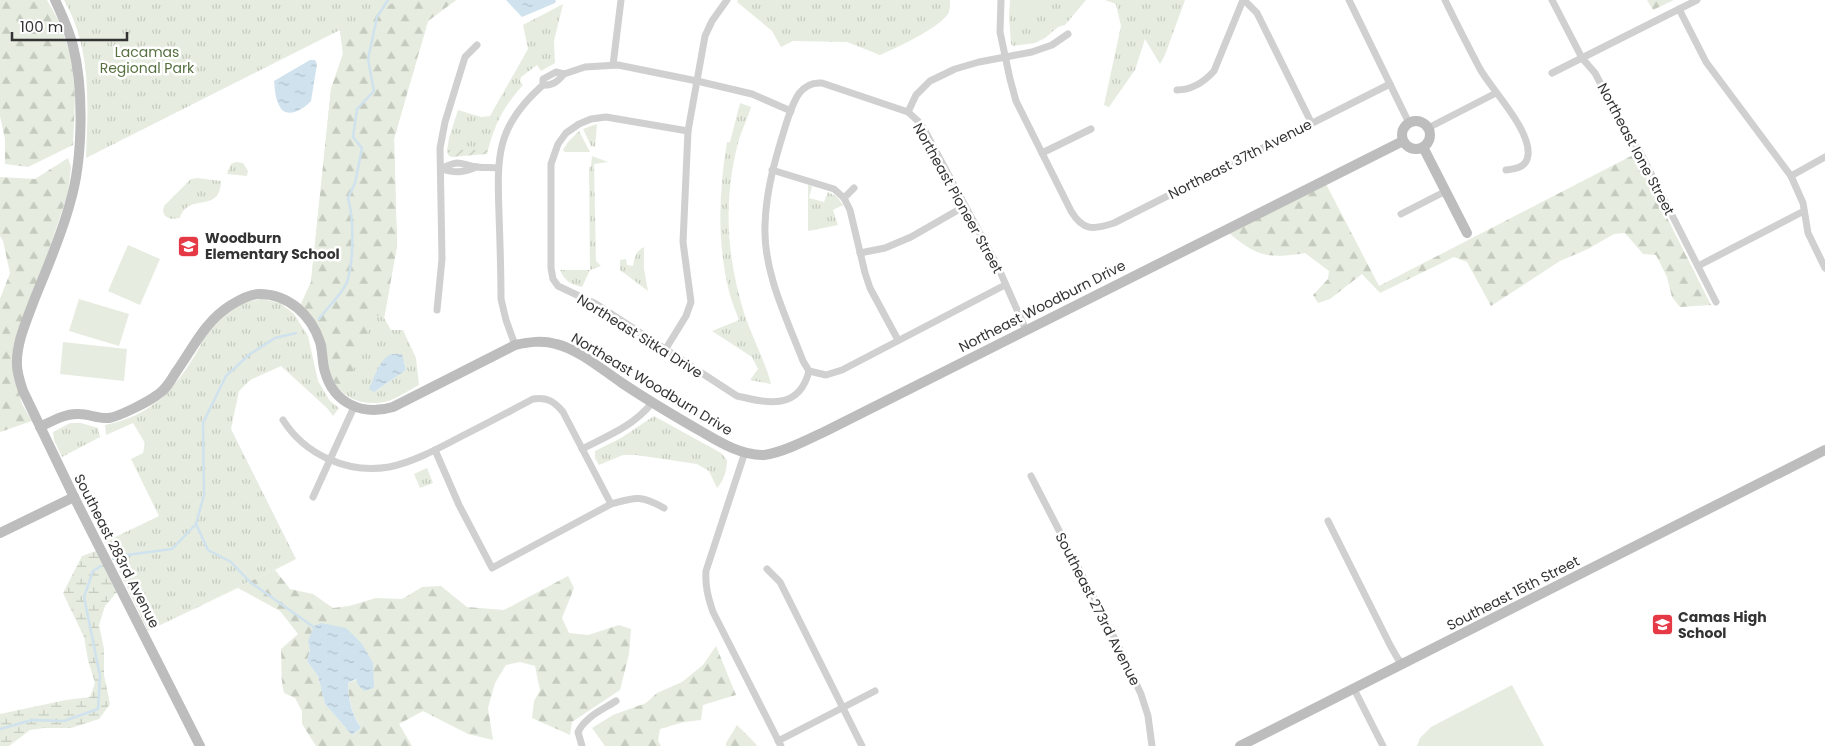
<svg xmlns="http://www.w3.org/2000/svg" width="1825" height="746" font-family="Poppins,sans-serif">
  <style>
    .grass { fill: url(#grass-tufts); fill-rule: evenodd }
    .forest { fill: url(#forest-firs); fill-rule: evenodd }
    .wetland { fill: url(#wetland-marsh) }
    .garden { fill: url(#garden-furrows) }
    .pitch { fill: #e6ecdf }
    .water { fill: url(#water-ripples) }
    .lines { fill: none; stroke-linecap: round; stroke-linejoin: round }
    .stream { stroke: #cfe2ee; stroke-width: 2.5 }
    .street { stroke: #d0d0d0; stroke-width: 7 }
    .secondary { stroke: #bdbdbd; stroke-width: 10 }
    .labels { text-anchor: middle; stroke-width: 5; stroke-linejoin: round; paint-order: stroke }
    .park-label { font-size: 14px; fill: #56703f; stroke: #fff }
    .street-label { font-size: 14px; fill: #333; stroke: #fff }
    .poi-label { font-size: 14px; font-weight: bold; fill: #333; stroke: #fff; text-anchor: start }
  </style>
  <defs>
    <pattern id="grass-tufts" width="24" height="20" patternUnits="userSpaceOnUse" patternTransform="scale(1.25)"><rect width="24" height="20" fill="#e6ecdf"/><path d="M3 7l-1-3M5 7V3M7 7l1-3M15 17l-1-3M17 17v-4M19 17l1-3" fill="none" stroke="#c6cbc0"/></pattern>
    <pattern id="forest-firs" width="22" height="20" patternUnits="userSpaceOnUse" patternTransform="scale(1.25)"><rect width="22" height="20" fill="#e6ecdf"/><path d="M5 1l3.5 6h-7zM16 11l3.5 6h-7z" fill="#c6cbc0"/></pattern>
    <pattern id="wetland-marsh" width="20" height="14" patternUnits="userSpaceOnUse" patternTransform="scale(1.25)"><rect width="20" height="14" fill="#e6ecdf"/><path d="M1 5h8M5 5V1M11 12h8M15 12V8" fill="none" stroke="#c6cbc0"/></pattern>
    <pattern id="garden-furrows" width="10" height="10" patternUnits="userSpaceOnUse" patternTransform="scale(1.25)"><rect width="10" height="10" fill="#e6ecdf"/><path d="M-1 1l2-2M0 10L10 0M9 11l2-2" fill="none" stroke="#c6cbc0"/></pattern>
    <pattern id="water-ripples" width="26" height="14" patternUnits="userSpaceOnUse" patternTransform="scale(1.25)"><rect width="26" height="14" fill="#cfe2ee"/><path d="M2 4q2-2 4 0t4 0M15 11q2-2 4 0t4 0" fill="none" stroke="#b2c2cd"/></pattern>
  </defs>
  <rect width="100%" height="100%" fill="#fff"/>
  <!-- grass -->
  <g class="grass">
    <path d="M64,0H456L428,21L394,139L397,246L384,318L391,330H403L416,358L419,385C409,390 398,398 388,401C363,408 336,397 329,371C326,359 327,345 321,333C316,323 308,313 301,304L311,282L331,89L343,54L340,30L86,158C88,104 92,49 64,0ZM404,361L406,370L374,392Z"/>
    <path d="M738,0H950C950,3 950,9 949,12C942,27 896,48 880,55L847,42L793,41L781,47L772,31L737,2Z"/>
    <polygon points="1010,0 1086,0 1065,25 1058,27 1045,38 1035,43 1013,46 1011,44 1009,17"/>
    <polygon points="1105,0 1185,0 1165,55 1160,64 1145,39 1135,70 1109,107 1104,105 1121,26 1116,4"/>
    <path d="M563,4L554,41L555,63L541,71L537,65L521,77L520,81L523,85C504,106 495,123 488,150H447L449,138L458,110L481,117L490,116L528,49L523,25Z"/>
    <path d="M740,103L751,107C747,120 740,134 737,147C723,205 727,259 745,316C753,339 765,361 771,384L750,380L758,369L752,357L712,331L739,320C735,309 730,298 728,287C717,239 719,190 727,142H730Z"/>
    <polygon points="597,124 595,147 591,146 583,129"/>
    <polygon points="579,131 590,152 565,152 563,150 568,142"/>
    <polygon points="592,156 608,162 594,164 596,261 601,266 590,270 589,167 591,167"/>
    <polygon points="236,162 243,163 248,171 247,176 227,174 231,164"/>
    <path d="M197,178L221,181C220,215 189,191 180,218L171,219L165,216L163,211L164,206L191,179Z"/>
    <polygon points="808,185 812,186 809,198 824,202 828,192 837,197 843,205 833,210 838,225 808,231"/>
    <path d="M644,247V269L648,291L620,270V260L626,259L627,265L633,266C634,258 636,251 644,247Z"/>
    <path d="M560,270H590L582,287C571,284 565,282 560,270Z"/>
    <path d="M261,299L280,303L294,314L308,336L318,381L330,401L339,408L333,416L327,408L281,366L250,380L239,391L231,429L296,559L148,631L105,542L159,516L131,459L143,453L145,443L133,423L106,435L105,425C152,416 175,389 198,350C201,346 202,341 204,336C210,326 228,311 238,305C244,301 254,301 261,299Z"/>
    <path d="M654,416L721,453L727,460C727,470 724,480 717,488L709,471L697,464L636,455H623L599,465L595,458V451L621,438Z"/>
    <polygon points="70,423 81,423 98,428 100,437 62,457 54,440 53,432"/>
    <polygon points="427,468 433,483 420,488 414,474"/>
  </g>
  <!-- forest -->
  <g class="forest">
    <polygon points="0,0 47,0 60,23 72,60 75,98 73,145 28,167 5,164 5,139 0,116"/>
    <path d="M399,0H456L428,21L394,138L397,246L384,318L371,313L367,322L369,339L359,355L349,381L341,391C325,375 331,352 321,333C316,323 308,313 301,304L311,282L331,89L343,54L340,29Z"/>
    <polygon points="1647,0 1674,0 1653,10"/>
    <path d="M1635,154L1711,305L1680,307L1672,297L1667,277L1656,255L1643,254L1625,233L1614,234L1588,249L1560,261L1491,306L1467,262L1454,257L1380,293L1362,274L1330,299L1318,303L1313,295L1328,279L1329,271L1305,253C1269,259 1257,257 1229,233L1326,184L1379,286Z"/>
    <polygon points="68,158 71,167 68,193 15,351 19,393 22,404 32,421 0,432 0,299 10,273 3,241 0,236 0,177 35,179"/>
    <path d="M296,559L275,570L290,589L313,594L333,608L349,606L376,598L402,599L422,587L441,586L467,607L504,610L568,576L574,588L562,618L569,633L588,635L619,625L631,629L629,654L620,690L572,722L570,735L532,718L534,701L540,690L535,666L520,662L506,665L495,683L488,708L493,740L468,734L423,711L399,724L412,746H316L302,724V711L295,698L284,693C280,678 282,664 281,649L298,634L280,611L238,588L148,631ZM310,650L373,663L372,674L348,683C348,698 352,714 361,728L352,735L325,704L318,676L307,661Z"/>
    <polygon points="716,646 736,695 703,705 701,720 684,722 660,729 658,741 661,746 605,746 592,728 613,715 646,703 657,693 682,682 703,665"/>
    <polygon points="737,725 755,743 757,746 726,746 726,743"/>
  </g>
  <!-- wetland -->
  <polygon class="wetland" points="96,551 118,591 105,606 99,625 104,649 104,675 110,704 99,719 71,728 44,728 30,730 9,746 0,746 0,714 66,700 90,697 95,683 88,660 84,637 63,593 82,556"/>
  <!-- garden -->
  <polygon class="garden" points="447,150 488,150 487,154 451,157 448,155"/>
  <!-- pitch -->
  <g class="pitch">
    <polygon points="1031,0 1035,0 1040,9 1023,18 1017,8"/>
    <polygon points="128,245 160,259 140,305 108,291"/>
    <polygon points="79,299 129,314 119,346 69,331"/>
    <polygon points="63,342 127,349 124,381 60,374"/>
    <polygon points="1512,685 1544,746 1417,746 1420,738 1431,727"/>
  </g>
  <!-- water -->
  <g class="water">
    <polygon points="506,0 556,0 555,3 522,17"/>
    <path d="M310,60H315L317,64L311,101C303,110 285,120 279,105C275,98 275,89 274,81Z"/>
    <path d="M391,354H402L406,370L374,392L369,389C374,378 379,360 391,354Z"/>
    <path d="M321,623L346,628L362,644L373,663L374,688L364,691L358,685L356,679L348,683C348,699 352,715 361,728L352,735L325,704L318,676L307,661L310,650L308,641L314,626Z"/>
  </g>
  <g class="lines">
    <!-- stream -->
    <g class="stream">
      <path d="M319,319C326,309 343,293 347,282C354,260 354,219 348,198L355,183L362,148L353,137L357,109L374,91L368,59L377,17L388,0"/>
      <polyline points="196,524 208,550 231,562 250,582 315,628"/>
      <polyline points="113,559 119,556 172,549 196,524 204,495 203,423 226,376 250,354 275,338 296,333"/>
      <polyline points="0,729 32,720 64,721 98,709 100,676 84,597 93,571 101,566"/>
    </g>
    <!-- street -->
    <g class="street">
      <path d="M1001,0L1000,32L1010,79L1016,101L1071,211C1083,231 1093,230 1114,223L1390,84"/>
      <polyline points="1244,0 1257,13 1311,122"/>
      <polyline points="1349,0 1409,123"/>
      <path d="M1445,0C1456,23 1468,46 1480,69C1492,90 1531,130 1528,155C1527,167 1516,169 1506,170"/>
      <polyline points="1552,0 1582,58 1595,73 1627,133 1640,152 1716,302"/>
      <polyline points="1679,9 1706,62 1791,176 1803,203 1808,233 1825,268"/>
      <polyline points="613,65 621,0"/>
      <polyline points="1552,73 1697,0"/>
      <path d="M543,85C553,86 558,81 564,74"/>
      <path d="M1177,90C1193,90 1204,82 1214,71L1243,0"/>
      <polyline points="908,112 916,95 930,81 955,69 979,62 1032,52 1052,45 1068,34"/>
      <polyline points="1428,128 1496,93"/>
      <path d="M688,131L606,117L591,119L579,124L566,133L558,144L551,164V268L553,279L558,286L596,304L737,396C767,403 799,411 809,371"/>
      <polyline points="1042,153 1091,129"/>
      <path d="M441,169C459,159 459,164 477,167C483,168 491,167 498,168"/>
      <path d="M441,169C455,173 463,173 476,167"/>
      <polyline points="772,170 834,189 844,198 850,210 865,273 870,288 898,340"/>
      <polyline points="1791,176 1825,157"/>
      <polyline points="844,198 854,188"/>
      <polyline points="1401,214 1446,191"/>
      <polyline points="860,253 885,248 911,237 965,206"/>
      <polyline points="1698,266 1804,211"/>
      <polyline points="437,310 442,259 440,148 445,122 465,57 477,45"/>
      <path d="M515,345L506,320L501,299C501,271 500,242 499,214C497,156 496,126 543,85V79L556,72L564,74L585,67L618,65L697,81L752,94L791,111"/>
      <polyline points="665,350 686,316 691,302 683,242 688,131 705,36 712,21 727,0"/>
      <path d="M809,371L803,361C787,319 763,272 765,225C766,189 776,156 787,121C793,104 799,81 822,83L908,112L918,121L925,131L998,267L1026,330"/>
      <polyline points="809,371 826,375 842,370 1005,285"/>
      <path d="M283,420C305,455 348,474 389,467C414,462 439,448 462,436C486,424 510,411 533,399C547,397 554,401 563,412L611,504"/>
      <path d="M582,449C609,435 632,427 652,403"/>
      <path d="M435,450L459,505L492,568L611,504C636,497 641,495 664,508"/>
      <path d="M745,452L706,571C705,586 708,597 713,612L781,746"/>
      <polyline points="1031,476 1116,641 1141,694 1148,716 1152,746"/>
      <polyline points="313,497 354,407"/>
      <polyline points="1328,521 1390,645 1398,659 1404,664"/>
      <polyline points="767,569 780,582 862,746"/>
      <polyline points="1354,689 1383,746"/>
      <polyline points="778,741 875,691"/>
      <path d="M582,746L578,732C585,717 602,710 616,701"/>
    </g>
    <!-- secondary -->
    <g class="secondary">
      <path d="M55,0C62,15 69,30 73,46C84,89 83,160 70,203C61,237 46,270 33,303C26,322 16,344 17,365C17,373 20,382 23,391L74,497L200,746"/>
      <circle cx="1416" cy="135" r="14"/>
      <polyline points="1423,147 1467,233"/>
      <path d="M40,427C52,421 66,413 79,414C89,414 99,419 109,418C120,416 148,402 157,395C166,390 171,380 176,372C193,348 205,321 231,305C239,300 249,294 259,294C289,294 311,315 320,342C323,352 322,363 325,372C334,404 363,416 393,407L515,345C529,342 542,340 556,344C578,349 603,370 622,383C649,401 676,417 704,433C721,443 743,456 764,455C783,453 811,438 828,430L1403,141"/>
      <polyline points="0,533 74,497"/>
      <polyline points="1240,746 1825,450"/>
    </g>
  </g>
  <!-- icons -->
  <defs>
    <symbol id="school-square" viewBox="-11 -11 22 22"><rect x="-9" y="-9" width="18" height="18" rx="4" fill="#e63946" stroke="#fff"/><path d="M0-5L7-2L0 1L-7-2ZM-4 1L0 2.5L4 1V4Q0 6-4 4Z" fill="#fff"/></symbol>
  </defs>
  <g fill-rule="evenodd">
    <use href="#school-square" x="176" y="234" width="25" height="25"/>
    <use href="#school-square" x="1650" y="612" width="25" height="25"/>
  </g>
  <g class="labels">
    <!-- park labels -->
    <g class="park-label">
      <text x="147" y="57">Lacamas<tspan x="147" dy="16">Regional Park</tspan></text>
    </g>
    <!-- street labels -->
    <g class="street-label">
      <text transform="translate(1636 149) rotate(62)" y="5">Northeast Ione Street</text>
      <text transform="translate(1240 159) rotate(-27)" y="5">Northeast 37th Avenue</text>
      <text transform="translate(958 198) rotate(61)" y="5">Northeast Pioneer Street</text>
      <text transform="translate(1042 306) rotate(-27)" y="5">Northeast Woodburn Drive</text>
      <text transform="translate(640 336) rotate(32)" y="5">Northeast Sitka Drive</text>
      <text transform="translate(652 384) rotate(31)" y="5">Northeast Woodburn Drive</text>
      <text transform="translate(117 551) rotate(63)" y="5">Southeast 283rd Avenue</text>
      <text transform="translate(1513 593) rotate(-27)" y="5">Southeast 15th Street</text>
      <text transform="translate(1098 609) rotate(63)" y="5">Southeast 273rd Avenue</text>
    </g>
    <!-- poi labels -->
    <g class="poi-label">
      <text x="205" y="243">Woodburn<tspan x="205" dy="16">Elementary School</tspan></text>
      <text x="1678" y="622">Camas High<tspan x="1678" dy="16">School</tspan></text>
    </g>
  </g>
  <!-- scale -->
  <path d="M12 32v8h115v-8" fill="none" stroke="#333333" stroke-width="2.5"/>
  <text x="20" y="32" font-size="15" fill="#333333" stroke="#ffffff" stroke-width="4" paint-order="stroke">100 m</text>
</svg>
